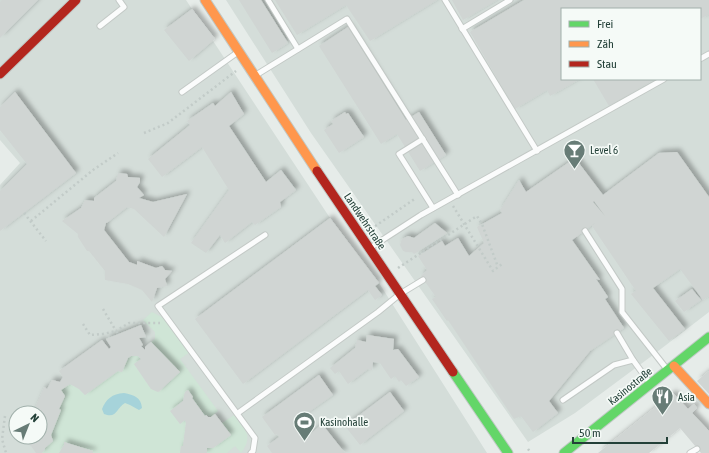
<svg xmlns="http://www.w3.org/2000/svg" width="709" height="453" font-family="'Asap Condensed',sans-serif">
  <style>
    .built { fill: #d4ddd9; fill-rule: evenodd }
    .green { fill: #cfe5d6 }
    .water { fill: #a6d3da }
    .building { fill: #d0d5d3; fill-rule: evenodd; filter: url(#shadow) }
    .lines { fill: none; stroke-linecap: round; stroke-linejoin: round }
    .lane-casing { stroke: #c3c9c6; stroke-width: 7 }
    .fast-casing { stroke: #c1c9c6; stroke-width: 11 }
    .slow-casing { stroke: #c1c9c6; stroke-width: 11 }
    .jam-casing { stroke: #c1c9c6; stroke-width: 11 }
    .path { stroke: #c2cbc8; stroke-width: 2.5; stroke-dasharray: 2 3; stroke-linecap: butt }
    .lane { stroke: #fbfcfc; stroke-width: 5 }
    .fast { stroke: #63d668; stroke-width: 9 }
    .slow { stroke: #ff974d; stroke-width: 9 }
    .jam { stroke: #b3261e; stroke-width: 9 }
    .labels { text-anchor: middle; stroke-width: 3.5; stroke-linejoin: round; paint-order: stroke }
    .poi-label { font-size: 11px; fill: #234038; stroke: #f5faf7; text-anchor: start }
    .street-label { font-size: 11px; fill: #234038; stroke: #f5faf7 }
  </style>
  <defs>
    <filter id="shadow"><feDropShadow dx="3.5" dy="-3.5" stdDeviation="2" flood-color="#0004"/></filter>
  </defs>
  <rect width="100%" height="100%" fill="#e6ece9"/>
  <!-- built -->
  <g class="built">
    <path d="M0,0H186L330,218L379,283L487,453H0V185L20,163L0,140ZM16,413H40V437H16Z"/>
    <path d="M226,0H709V312L653,355L575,413L528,442L311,133ZM562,9H700V79H562Z"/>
  </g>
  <!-- green -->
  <g class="green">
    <polygon points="152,312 167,320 190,352 180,359 218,411 211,417 206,415 205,416 192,398 193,397 188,390 185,392 183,401 171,411 180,424 185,420 186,423 183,446 181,446 180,453 93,453 93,451 64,442 64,445 59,453 42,453 45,449 45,448 53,441 51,435 59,409 65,396 61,390 70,384 79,389 85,395 118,371 122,372 128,358 131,356 138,356 141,359 134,364 151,389 159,392 180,372 151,342 155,339 155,332 143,320"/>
    <path d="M234,415C245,429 254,436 241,453L235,446L227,453H207V448H213L231,435L222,423Z"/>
  </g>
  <!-- water -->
  <path class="water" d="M124,393C134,395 141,397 142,408L139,410L130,405L125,403C116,408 117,419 104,414L102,409C106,399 112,394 124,393Z"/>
  <!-- building -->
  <g class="building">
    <polygon points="2,0 38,0 0,38 0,2"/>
    <polygon points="239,0 261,0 288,43 272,53"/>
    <polygon points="275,0 437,0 370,41 346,5 297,35"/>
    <polygon points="452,0 497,0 463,20"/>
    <polygon points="524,0 709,0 709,14 700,19 700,9 562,9 562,79 580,79 550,96 547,90 515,109 470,32"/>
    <polygon points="192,9 215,39 189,61 164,30"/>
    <polygon points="348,27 406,120 419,112 446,155 420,171 397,134 381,144 319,46"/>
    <polygon points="593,79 655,79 609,106"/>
    <polygon points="15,92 76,173 0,231 0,191 27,164 0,130 0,107"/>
    <polygon points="231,92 244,114 229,126 266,182 281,170 296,190 280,202 281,207 255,225 252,222 225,243 220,235 206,253 191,243 229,190 202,147 162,177 148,159 190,125 187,121 213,103 215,106"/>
    <polygon points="345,112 346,114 348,113 364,137 339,153 324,130 333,124 331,121"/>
    <path d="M677,152L709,197V296L703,300L680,269L653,288L685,329L669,341L631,294L636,291L592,226L595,223L572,240L600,280L596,279L608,297L605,299L624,328L590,351L549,401L558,413L533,432L521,416L514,419L448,320L447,321L432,299L436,297L421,276L427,270L418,256L442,241L445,246L458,238L469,256L484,243L477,227L502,213L500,210L519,180L526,192L575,158L603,195L659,153ZM594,201L605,216L593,202Z"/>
    <polygon points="118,173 127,174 128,177 140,178 140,182 137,187 144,195 139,198 153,202 187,194 164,237 134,209 127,207 108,222 106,223 104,230 129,262 137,265 137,261 156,268 162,266 165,270 172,271 165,279 167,286 157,288 152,302 142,290 128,284 105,280 105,271 89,251 87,251 78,237 78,234 62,221 81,208 85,200 94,201 94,198 116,181"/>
    <polygon points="330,218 379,283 375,286 382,295 375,300 368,290 243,384 195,319"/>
    <polygon points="435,223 447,233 414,254 412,252 406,252 403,251 400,245 402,239 408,236 414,238"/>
    <polygon points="692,289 701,300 684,312 675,301"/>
    <polygon points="141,325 146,337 139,338 143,345 141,346 145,350 145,347 151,342 180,372 158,392 151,389 134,364 141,359 138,356 131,356 128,358 122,372 118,371 85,395 79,389 70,384 61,390 65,396 59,409 61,410 51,435 53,441 45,448 45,449 42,453 36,453 31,446 22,441 24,437 40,437 40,413 33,413 44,387 47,389 52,380 60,382 63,377 59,371 102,340 109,349 111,347 106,339"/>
    <polygon points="367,335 394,339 393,350 398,349 419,377 406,386 401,380 399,382 395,376 391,379 380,363 373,362 372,370 368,369 348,384 339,371 335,374 330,368 355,348 357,340 366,342"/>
    <polygon points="709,371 709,394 697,381"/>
    <polygon points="319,375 333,395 293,423 294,425 297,422 308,436 322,424 345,453 272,453 267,446 279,437 277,434 275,435 262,417"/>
    <polygon points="188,390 193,397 192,398 205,416 206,415 208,417 211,417 215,414 231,435 213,448 207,448 207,453 180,453 181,446 183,446 186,423 185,420 180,424 170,411 183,401 185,392"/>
    <polygon points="390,392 404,411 360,445 345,426"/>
    <polygon points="673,393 688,409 694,404 697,408 692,413 709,431 709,453 701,453 680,428 649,453 598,453"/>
    <polygon points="64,442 93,451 93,453 59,453 64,445"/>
  </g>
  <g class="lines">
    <defs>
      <g id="lane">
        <polyline points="268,0 298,49"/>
        <polyline points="445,0 537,151"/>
        <polyline points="100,26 124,7 119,0"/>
        <polyline points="462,29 510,0"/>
        <polyline points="700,59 709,54"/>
        <polyline points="256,75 347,19 458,195"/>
        <polyline points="182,92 238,52"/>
        <polyline points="423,139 399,154 433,208"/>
        <polyline points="585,231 622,289 622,312 666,368"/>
        <polyline points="370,248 421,215 664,79"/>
        <polyline points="617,333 633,360 649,382"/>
        <polyline points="563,400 614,365 633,360"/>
        <polyline points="238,413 378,312 400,294 423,280"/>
        <polyline points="251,453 253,451 255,438 158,306 265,235"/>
        <polyline points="690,453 697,449"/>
      </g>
      <g id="fast">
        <polyline points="453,372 508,453"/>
        <polyline points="564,453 709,337"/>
      </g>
      <g id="slow">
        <polyline points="205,0 317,171"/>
        <polyline points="674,366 709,404"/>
      </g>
      <g id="jam">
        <polyline points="0,74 76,0"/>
        <polyline points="317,171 453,372"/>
      </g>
    </defs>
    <!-- lane casing -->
    <use href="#lane" class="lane-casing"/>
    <!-- fast casing -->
    <use href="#fast" class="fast-casing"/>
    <!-- slow casing -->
    <use href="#slow" class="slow-casing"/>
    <!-- jam casing -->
    <use href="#jam" class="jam-casing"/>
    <!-- path -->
    <g class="path">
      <polyline points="144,133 168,123 236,71"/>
      <polyline points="453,206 493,271 502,264"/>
      <polyline points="24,213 46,241"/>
      <polyline points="31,221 93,170 118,153"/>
      <polyline points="371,229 416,198"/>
      <polyline points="398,268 477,216 482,224 498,267"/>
      <polyline points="103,309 116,331 129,323 160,323"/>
      <polyline points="83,324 90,335 103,334 116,331 119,334"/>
      <polyline points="5,416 2,439 6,453"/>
      <polyline points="528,449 531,453"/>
    </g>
    <!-- lane -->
    <use href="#lane" class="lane"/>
    <!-- fast -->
    <use href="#fast" class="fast"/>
    <!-- slow -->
    <use href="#slow" class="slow"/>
    <!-- jam -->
    <use href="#jam" class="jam"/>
  </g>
  <!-- icons -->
  <defs>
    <symbol id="bar-pin" viewBox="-11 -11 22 30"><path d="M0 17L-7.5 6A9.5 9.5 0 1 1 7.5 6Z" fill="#677c76" stroke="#f5faf7"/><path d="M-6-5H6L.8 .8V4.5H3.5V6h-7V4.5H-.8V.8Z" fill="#fff"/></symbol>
    <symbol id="restaurant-pin" viewBox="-11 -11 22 30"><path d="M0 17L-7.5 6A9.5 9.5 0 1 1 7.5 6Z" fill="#677c76" stroke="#f5faf7"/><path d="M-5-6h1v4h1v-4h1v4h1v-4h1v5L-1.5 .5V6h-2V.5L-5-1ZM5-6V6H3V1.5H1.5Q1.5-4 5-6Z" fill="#fff"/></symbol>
    <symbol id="stadium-pin" viewBox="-11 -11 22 30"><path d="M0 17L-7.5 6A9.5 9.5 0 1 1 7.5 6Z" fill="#677c76" stroke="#f5faf7"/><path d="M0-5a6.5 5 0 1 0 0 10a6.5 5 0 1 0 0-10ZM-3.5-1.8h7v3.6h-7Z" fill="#fff"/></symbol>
  </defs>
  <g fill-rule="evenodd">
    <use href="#bar-pin" x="562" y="138" width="25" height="34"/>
    <use href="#restaurant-pin" x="650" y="384" width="25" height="34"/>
    <use href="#stadium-pin" x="292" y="410" width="25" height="34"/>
  </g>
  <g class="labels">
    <!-- poi labels -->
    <g class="poi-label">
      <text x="590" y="154">Level 6</text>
      <text x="678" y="401">Asia</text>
      <text x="320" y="426">Kasinohalle</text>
    </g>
    <!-- street labels -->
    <g class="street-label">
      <text transform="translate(365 221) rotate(56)" y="4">Landwehrstraße</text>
      <text transform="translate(630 386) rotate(-39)" y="4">Kasinostraße</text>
    </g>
  </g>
  <!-- legend -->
  <rect x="561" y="8" width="140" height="72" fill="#f5faf7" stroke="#a1b0ab"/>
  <rect x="569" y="21" width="20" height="6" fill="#63d668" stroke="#a1b0ab"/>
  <text x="597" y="28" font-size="12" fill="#234038">Frei</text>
  <rect x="569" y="41" width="20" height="6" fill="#ff974d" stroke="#a1b0ab"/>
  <text x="597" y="48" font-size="12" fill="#234038">Zäh</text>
  <rect x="569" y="61" width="20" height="6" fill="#b3261e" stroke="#a1b0ab"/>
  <text x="597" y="68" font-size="12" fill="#234038">Stau</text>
  <!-- north arrow -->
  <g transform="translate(28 425) rotate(43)"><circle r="19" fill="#f5faf7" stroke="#a1b0ab"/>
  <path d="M0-3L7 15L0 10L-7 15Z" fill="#677c76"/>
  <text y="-6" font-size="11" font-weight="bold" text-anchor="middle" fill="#234038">N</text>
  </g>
  <!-- scale -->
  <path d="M573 437v6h94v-6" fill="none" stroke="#234038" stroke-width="2"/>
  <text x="579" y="437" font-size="12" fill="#234038" stroke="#f5faf7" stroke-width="3" paint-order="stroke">50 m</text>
</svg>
